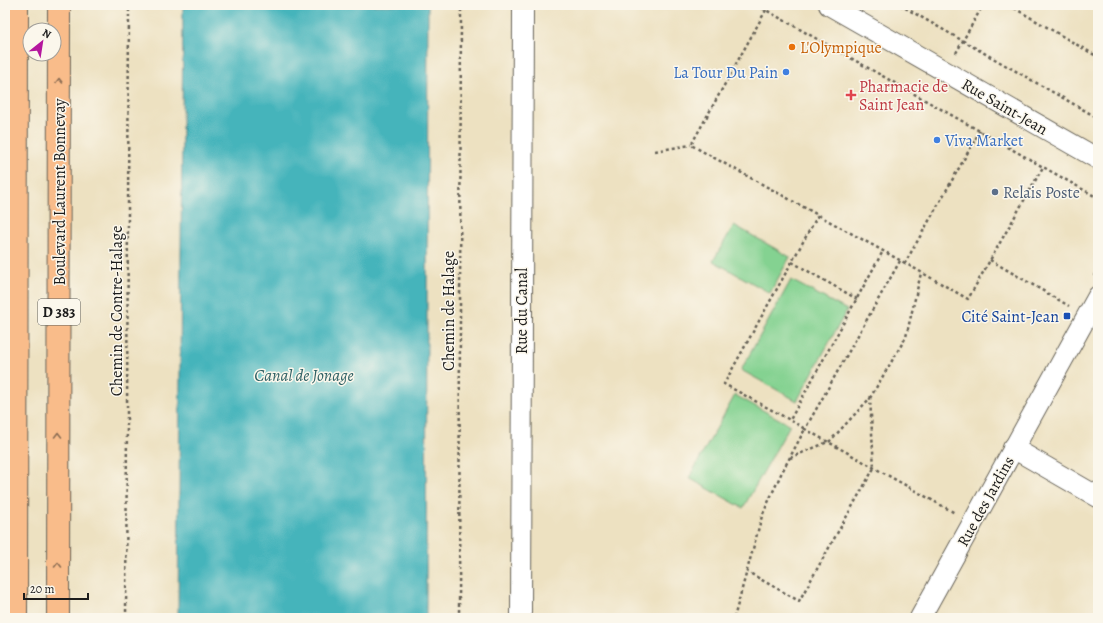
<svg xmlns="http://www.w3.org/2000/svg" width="1103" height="623" font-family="Alegreya,serif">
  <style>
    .green { fill: #84d291; stroke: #507756 }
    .water { fill: #44b4bb; stroke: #30686c }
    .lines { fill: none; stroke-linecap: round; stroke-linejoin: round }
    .street-casing { stroke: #656156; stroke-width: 22 }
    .highway-casing { stroke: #656156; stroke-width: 24 }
    .path { stroke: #656156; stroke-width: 2.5; stroke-dasharray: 3 3; stroke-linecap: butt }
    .street { stroke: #fff; stroke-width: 20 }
    .highway { stroke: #f9bc8a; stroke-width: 22 }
    .oneway { stroke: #8a6c53 }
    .food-dot { fill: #e8710a; stroke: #fbf7ec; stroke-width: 1.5 }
    .shop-dot { fill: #3f7fe0; stroke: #fbf7ec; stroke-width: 1.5 }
    .health-dot { fill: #e0444e; stroke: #fbf7ec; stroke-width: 1.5 }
    .service-dot { fill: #5c6f8a; stroke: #fbf7ec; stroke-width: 1.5 }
    .transit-dot { fill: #1a4fb4; stroke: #fbf7ec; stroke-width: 1.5 }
    .labels { text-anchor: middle; stroke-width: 3; stroke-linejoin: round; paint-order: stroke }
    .shield { fill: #fbf7ec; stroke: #5f5e5a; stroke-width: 1 }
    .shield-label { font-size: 15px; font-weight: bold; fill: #1c1c1c }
    .food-label { font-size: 16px; fill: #c56008; stroke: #fbf7ec; text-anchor: start }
    .shop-label { font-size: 16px; fill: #366cbe; stroke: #fbf7ec; text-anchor: end }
    .health-label { font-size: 16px; fill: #be3a42; stroke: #fbf7ec; text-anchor: start }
    .street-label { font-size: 16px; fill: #1c1c1c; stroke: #fbf7ec }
    .service-label { font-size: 16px; fill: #4e5e75; stroke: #fbf7ec; text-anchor: start }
    .transit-label { font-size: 16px; fill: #164399; stroke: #fbf7ec; text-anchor: end }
    .water-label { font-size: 17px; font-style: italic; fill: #2e6064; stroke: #fbf7ec }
  </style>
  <rect width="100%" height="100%" fill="#fbf7ec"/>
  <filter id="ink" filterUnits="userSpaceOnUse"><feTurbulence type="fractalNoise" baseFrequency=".025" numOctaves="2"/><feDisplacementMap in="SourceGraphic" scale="8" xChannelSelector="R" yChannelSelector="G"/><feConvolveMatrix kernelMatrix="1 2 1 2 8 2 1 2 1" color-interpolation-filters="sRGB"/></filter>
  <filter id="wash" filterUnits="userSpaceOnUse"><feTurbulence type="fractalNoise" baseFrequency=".012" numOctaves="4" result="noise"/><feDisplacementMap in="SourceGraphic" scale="16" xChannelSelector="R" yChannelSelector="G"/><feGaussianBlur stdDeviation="0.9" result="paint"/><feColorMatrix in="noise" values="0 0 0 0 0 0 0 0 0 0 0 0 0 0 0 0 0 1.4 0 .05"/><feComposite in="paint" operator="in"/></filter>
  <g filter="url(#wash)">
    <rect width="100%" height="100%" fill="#ede1c1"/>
    <!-- green -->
    <g class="green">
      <polygon points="734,225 790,257 770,293 713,261"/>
      <polygon points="791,280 847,310 797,401 741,370"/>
      <polygon points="735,395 790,425 743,508 689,478"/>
    </g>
    <!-- water -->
    <polygon class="water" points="183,5 428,5 426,618 178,618"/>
  </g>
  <g filter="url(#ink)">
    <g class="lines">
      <defs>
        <g id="street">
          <polyline points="829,5 1098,159"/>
          <polyline points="1013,448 1098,497"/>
          <polyline points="521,618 523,5"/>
          <polyline points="920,618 1098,296"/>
        </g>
        <g id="highway">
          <polyline points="16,618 17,5"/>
          <polyline points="58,618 59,5"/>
        </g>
      </defs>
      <!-- street casing -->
      <use href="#street" class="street-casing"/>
      <!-- highway casing -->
      <use href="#highway" class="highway-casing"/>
      <!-- path -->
      <g class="path">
        <polyline points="757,5 1098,198"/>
        <polyline points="900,5 1098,118"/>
        <polyline points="1009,5 1098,57"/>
        <polyline points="766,10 691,145 905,263"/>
        <polyline points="956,53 983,5"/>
        <polyline points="980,131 905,263 968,299 1043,167"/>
        <polyline points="655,151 691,145"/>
        <polyline points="818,215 724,384 790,420 883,251"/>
        <polyline points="990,260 1069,306"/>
        <polyline points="900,261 805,429 955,513"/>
        <polyline points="792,262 857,299"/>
        <polyline points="1094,276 1098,268"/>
        <polyline points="790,458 830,441 870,398 906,337 921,273"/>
        <polyline points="746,571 799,601 874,468 870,398"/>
        <polyline points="126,618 129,5"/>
        <polyline points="459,618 461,5"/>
        <polyline points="734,618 762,516 781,474 805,429 790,420"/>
      </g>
      <!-- street -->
      <use href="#street" class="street"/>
      <!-- highway -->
      <use href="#highway" class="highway"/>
    </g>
    <!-- one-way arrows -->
    <defs><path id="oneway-chevron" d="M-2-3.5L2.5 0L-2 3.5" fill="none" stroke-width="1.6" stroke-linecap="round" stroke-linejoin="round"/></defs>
    <g class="oneway">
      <use href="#oneway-chevron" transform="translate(59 81) rotate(-90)"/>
      <use href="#oneway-chevron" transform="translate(58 435) rotate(-90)"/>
      <use href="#oneway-chevron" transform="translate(58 565) rotate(-90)"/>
    </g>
  </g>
  <!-- markers -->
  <circle class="food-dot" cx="792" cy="47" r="4"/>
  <g class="shop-dot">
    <circle cx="786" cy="72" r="4"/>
    <circle cx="937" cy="140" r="4"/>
  </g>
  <path class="health-dot" d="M849 89h4v4h4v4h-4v4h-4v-4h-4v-4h4z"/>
  <circle class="service-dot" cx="995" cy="192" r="4"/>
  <rect class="transit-dot" x="1063" y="312" width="8" height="8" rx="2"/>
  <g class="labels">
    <!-- shield labels -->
    <rect class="shield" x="38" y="299" width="42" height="26" rx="3"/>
    <g class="shield-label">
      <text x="59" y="317">D 383</text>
    </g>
    <!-- food labels -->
    <g class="food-label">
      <text x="800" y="53">L'Olympique</text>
    </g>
    <!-- shop labels -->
    <g class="shop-label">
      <text x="778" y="78">La Tour Du Pain</text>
      <text x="945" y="146" text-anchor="start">Viva Market</text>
    </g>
    <!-- health labels -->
    <g class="health-label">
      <text x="859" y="92">Pharmacie de<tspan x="859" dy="18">Saint Jean</tspan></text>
    </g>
    <!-- street labels -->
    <g class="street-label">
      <text transform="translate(1005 106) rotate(30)" y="6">Rue Saint-Jean</text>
      <text transform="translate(59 192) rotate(-90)" y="6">Boulevard Laurent Bonnevay</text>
      <text transform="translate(116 311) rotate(-90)" y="6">Chemin de Contre-Halage</text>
      <text transform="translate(448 311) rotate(-90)" y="6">Chemin de Halage</text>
      <text transform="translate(521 311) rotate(-90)" y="6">Rue du Canal</text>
      <text transform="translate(985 501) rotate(-61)" y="6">Rue des Jardins</text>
    </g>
    <!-- service labels -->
    <g class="service-label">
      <text x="1003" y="198">Relais Poste</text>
    </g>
    <!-- transit labels -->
    <g class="transit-label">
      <text x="1059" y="322">Cité Saint-Jean</text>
    </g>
    <!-- water labels -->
    <g class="water-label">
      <text x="304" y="381">Canal de Jonage</text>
    </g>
  </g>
  <!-- margin -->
  <rect width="1103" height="623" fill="none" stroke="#fbf7ec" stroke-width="20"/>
  <!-- north arrow -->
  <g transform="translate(42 42) rotate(30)"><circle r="19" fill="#fbf7ec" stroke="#a29f99"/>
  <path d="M0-3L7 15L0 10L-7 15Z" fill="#b5179e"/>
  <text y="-6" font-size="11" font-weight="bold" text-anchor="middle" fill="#1c1c1c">N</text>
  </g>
  <!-- scale -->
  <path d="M24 593v6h64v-6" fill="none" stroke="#1c1c1c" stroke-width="2"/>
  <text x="30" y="593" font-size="12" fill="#1c1c1c" stroke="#fbf7ec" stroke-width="3" paint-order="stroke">20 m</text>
</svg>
